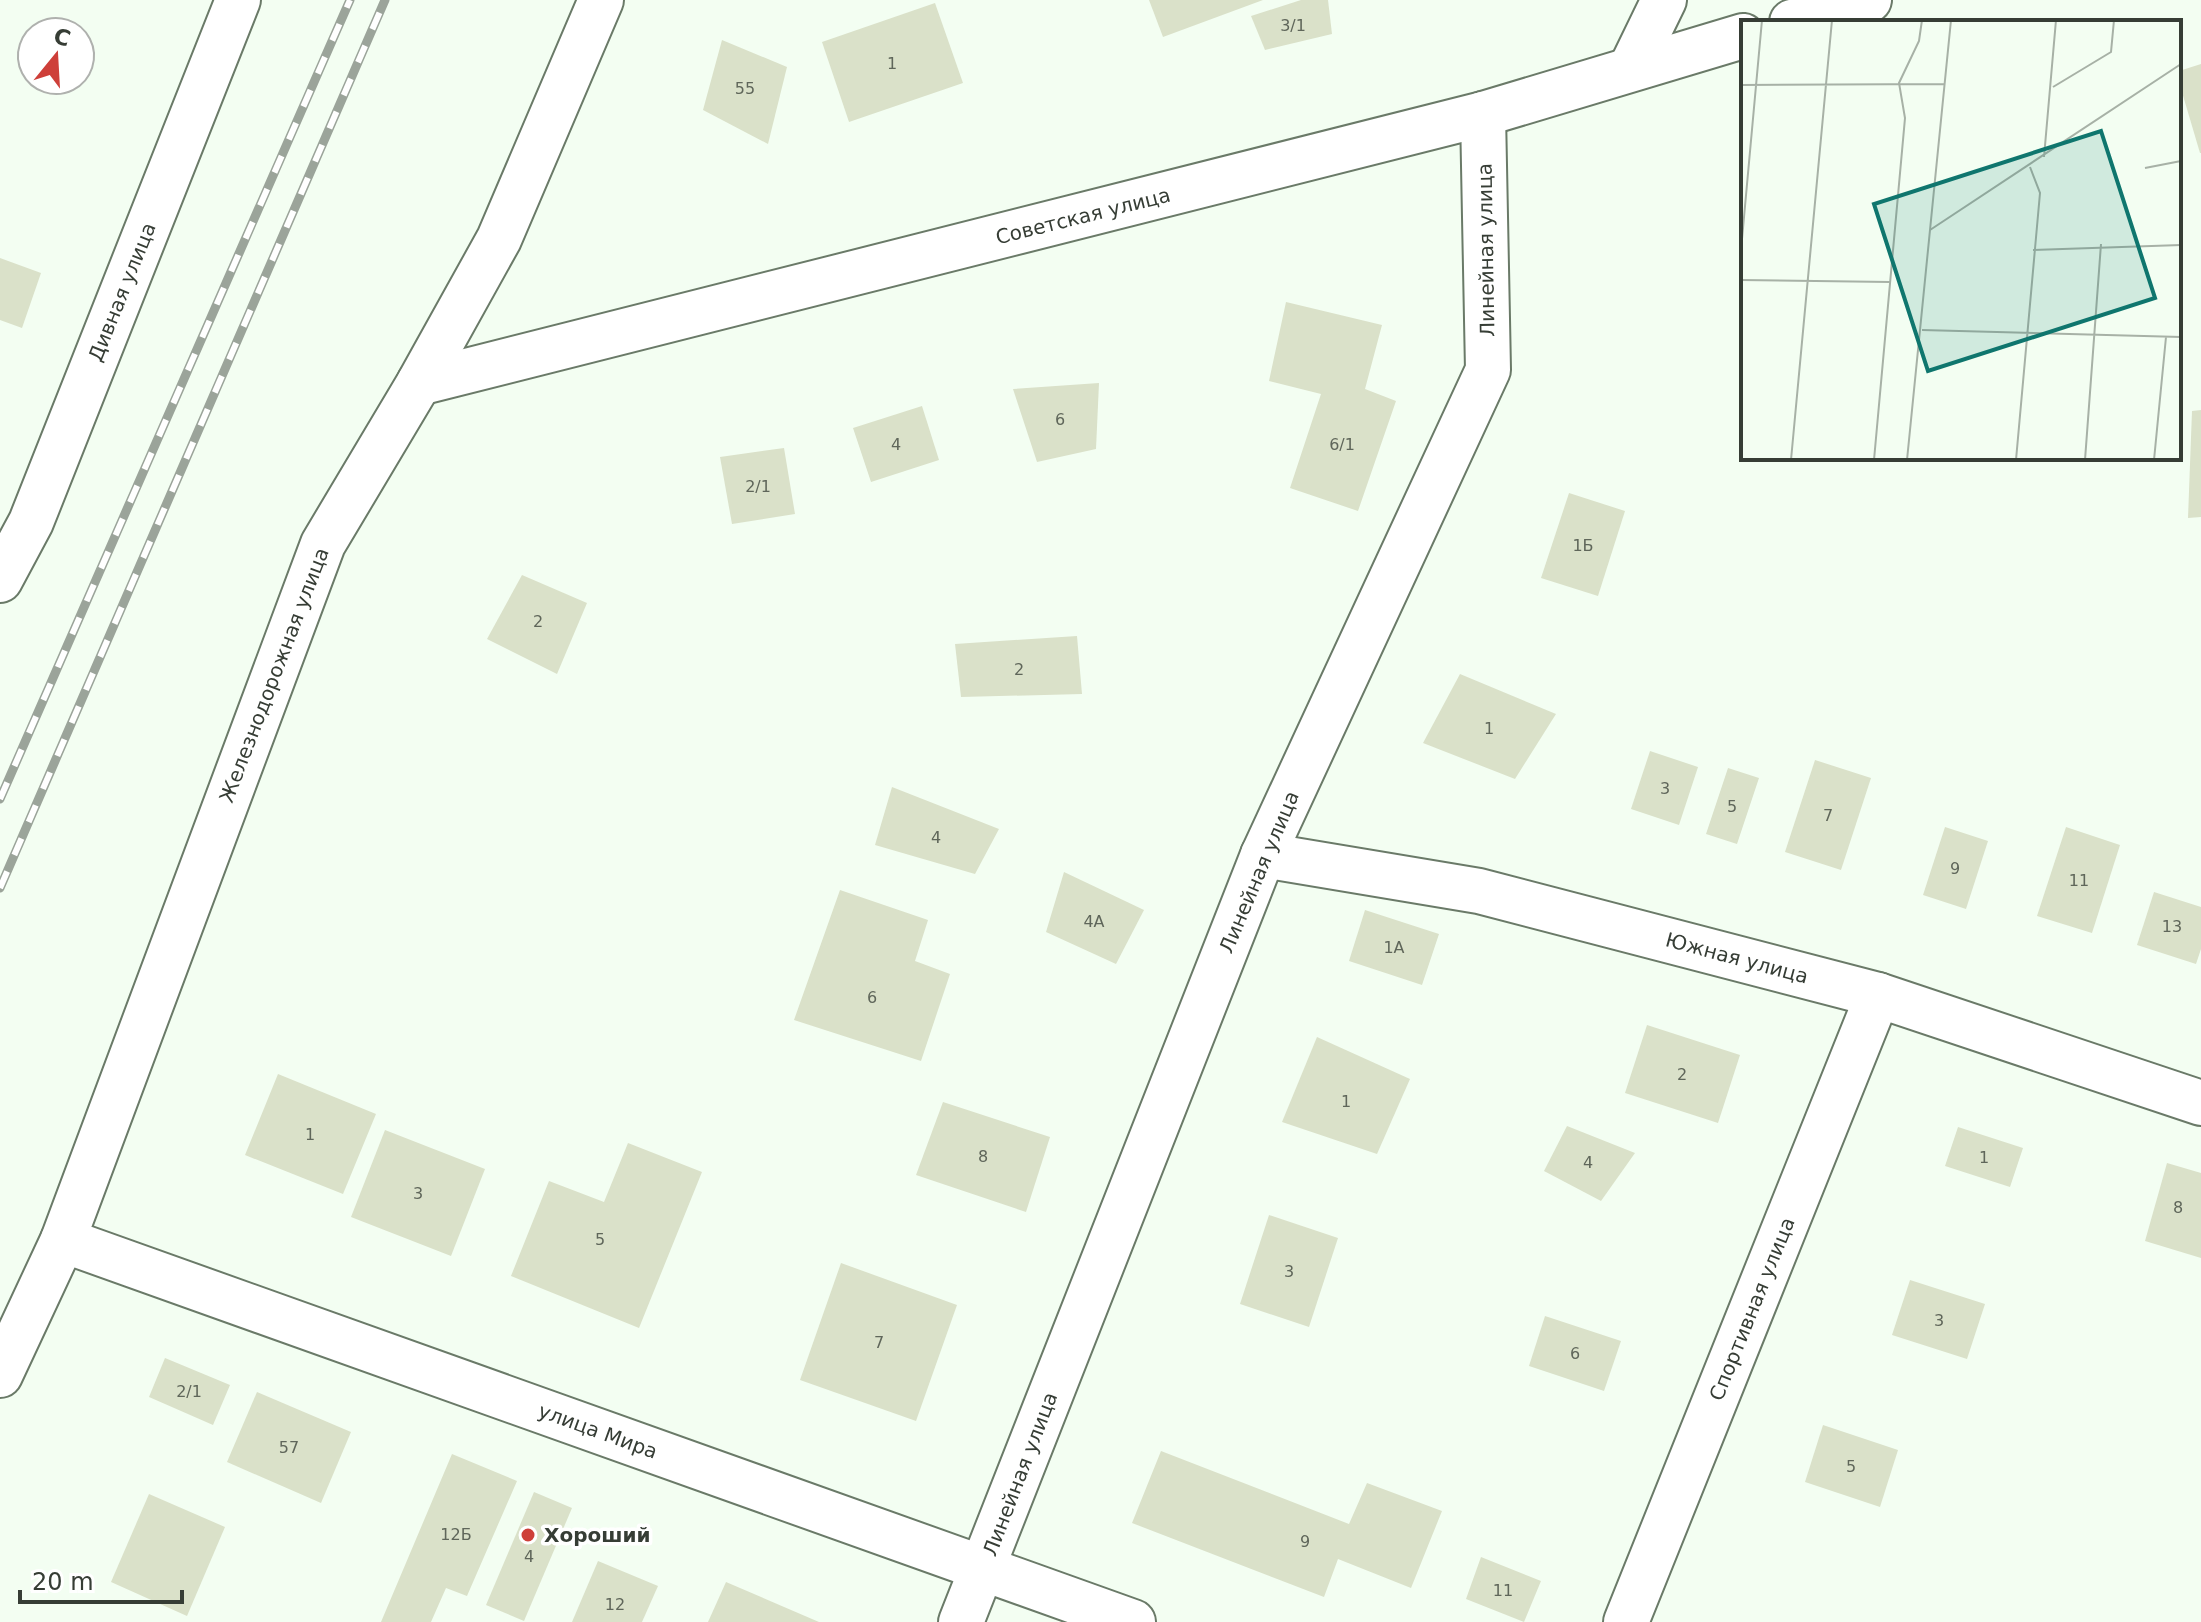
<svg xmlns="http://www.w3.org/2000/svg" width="2201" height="1622" font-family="'DejaVu Sans',sans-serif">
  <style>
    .building { fill: #dae1c9 }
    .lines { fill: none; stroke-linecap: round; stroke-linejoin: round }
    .minor-casing { stroke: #6a7a68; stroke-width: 48 }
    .tertiary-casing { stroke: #6a7a68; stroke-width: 48 }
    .minor { stroke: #fff; stroke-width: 44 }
    .tertiary { stroke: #fff; stroke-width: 44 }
    .rail-casing { stroke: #9ba49a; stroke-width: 9 }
    .rail { stroke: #fff; stroke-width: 6; stroke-dasharray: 18; stroke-linecap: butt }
    .poi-dot { fill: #ce3f39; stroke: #fff; stroke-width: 3 }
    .labels { text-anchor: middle; stroke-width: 7; stroke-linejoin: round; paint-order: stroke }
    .number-label { font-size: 16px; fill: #5f665a }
    .street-label { font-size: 20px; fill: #363d35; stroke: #fff }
    .poi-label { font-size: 20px; font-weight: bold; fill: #363d35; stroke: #fff; text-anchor: start }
    .inset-road { fill: none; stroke: #a7b1a6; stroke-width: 2 }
    .view { fill: #0f766e; fill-opacity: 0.15; stroke: #0f766e; stroke-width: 4 }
    .inset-edge { fill: none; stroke: #363d35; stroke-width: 4 }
  </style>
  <rect width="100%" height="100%" fill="#f3fef2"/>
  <!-- building -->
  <g class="building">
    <polygon points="1149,0 1263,0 1163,37"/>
    <polygon points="1301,0 1328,0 1332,34 1265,50 1251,16"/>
    <polygon points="935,3 963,83 849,122 822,42"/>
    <polygon points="722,40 787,67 768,144 703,110"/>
    <polygon points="2201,64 2201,153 2200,153 2179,82 2179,71"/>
    <polygon points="0,258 41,273 22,328 0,320"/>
    <polygon points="1286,302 1382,325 1365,389 1396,401 1358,511 1290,488 1321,394 1269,381"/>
    <polygon points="1099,383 1096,449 1037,462 1013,389"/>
    <polygon points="922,406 939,460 871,482 853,428"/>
    <polygon points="2201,410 2201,517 2188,518 2192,411"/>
    <polygon points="784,448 795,514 732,524 720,457"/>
    <polygon points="1569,493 1625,511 1598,596 1541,578"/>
    <polygon points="522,575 587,603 557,674 487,639"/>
    <polygon points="1077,636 1082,694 961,697 955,644"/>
    <polygon points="1460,674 1556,714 1515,779 1423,743"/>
    <polygon points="1650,751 1698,767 1679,825 1631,809"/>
    <polygon points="1815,760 1871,778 1841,870 1785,852"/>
    <polygon points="1728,768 1759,778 1737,844 1706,834"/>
    <polygon points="892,787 999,829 975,874 875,845"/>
    <polygon points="1945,827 1988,841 1966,909 1923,895"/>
    <polygon points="2066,827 2120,845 2092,933 2037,916"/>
    <polygon points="1064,872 1144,910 1116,964 1046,932"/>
    <polygon points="840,890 928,920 915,961 950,974 921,1061 794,1020"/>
    <polygon points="2154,892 2201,907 2201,949 2196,964 2137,945"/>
    <polygon points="1365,910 1439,934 1422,985 1349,961"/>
    <polygon points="1647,1025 1740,1055 1718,1123 1625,1093"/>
    <polygon points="1317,1037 1410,1079 1377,1154 1282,1122"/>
    <polygon points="278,1074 376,1114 343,1194 245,1155"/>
    <polygon points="943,1102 1050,1137 1026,1212 916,1175"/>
    <polygon points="1567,1126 1635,1153 1601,1201 1544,1171"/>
    <polygon points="1958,1127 2023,1148 2010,1187 1945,1166"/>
    <polygon points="385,1130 485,1169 451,1256 351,1217"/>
    <polygon points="628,1143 702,1172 639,1328 511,1276 549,1181 604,1202"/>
    <polygon points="2167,1163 2201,1173 2201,1258 2145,1241"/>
    <polygon points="1269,1215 1338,1238 1309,1327 1240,1304"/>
    <polygon points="841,1263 957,1305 916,1421 800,1380"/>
    <polygon points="1910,1280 1985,1304 1967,1359 1892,1335"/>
    <polygon points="1545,1316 1621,1341 1604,1391 1529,1366"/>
    <polygon points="165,1358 230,1385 213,1425 149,1397"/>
    <polygon points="257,1392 351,1432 321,1503 227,1462"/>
    <polygon points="1823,1425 1898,1450 1880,1507 1805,1482"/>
    <polygon points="1161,1451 1349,1524 1367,1483 1442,1511 1411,1588 1338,1559 1324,1597 1132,1523"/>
    <polygon points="452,1454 517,1481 467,1596 446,1588 431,1622 381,1622"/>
    <polygon points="534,1492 572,1508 524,1621 486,1605"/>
    <polygon points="149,1494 225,1527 187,1616 111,1582"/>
    <polygon points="1481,1557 1541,1581 1524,1622 1466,1599"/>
    <polygon points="598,1561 658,1586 642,1622 572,1622"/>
    <polygon points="726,1582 819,1622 708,1622"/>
  </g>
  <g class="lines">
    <defs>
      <g id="minor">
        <polyline points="1631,68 1664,0"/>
        <polyline points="0,580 31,522 238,0"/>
        <polyline points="1263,855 1479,891 1878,995 2201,1103"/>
        <polyline points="0,1375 63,1240"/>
        <polyline points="961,1622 1263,855 1488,370 1483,114"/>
        <polyline points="1626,1622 1878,995"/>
      </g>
      <g id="tertiary">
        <polyline points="601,0 499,239 419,383 323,544 63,1240 1133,1622"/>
        <polyline points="1792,22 1869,0"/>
        <polyline points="419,383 1483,114 1743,36"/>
      </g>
    </defs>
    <!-- minor casing -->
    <use href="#minor" class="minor-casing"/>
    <!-- tertiary casing -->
    <use href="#tertiary" class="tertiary-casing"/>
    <!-- minor -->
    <use href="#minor" class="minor"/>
    <!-- tertiary -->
    <use href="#tertiary" class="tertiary"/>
    <defs>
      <g id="rail">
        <polyline points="0,799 350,0"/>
        <polyline points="0,888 385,0"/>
      </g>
    </defs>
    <!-- rail casing -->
    <use href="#rail" class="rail-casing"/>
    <!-- rail -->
    <use href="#rail" class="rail"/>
  </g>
  <!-- markers -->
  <circle class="poi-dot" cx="528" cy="1535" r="8"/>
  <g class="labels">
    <!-- number labels -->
    <g class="number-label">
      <text x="1293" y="31">3/1</text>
      <text x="892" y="69">1</text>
      <text x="745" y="94">55</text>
      <text x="1060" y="425">6</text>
      <text x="896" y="450">4</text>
      <text x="1342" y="450">6/1</text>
      <text x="758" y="492">2/1</text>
      <text x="1583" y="551">1Б</text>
      <text x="538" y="627">2</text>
      <text x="1019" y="675">2</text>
      <text x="1489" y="734">1</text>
      <text x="1665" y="794">3</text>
      <text x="1732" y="812">5</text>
      <text x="1828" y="821">7</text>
      <text x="936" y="843">4</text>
      <text x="1955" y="874">9</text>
      <text x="2079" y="886">11</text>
      <text x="1094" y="927">4А</text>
      <text x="2172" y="932">13</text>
      <text x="1394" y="953">1А</text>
      <text x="872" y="1003">6</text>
      <text x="1682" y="1080">2</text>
      <text x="1346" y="1107">1</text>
      <text x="310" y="1140">1</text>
      <text x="983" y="1162">8</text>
      <text x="1984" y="1163">1</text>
      <text x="1588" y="1168">4</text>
      <text x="418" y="1199">3</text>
      <text x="2178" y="1213">8</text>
      <text x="600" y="1245">5</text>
      <text x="1289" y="1277">3</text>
      <text x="1939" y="1326">3</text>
      <text x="879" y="1348">7</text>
      <text x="1575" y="1359">6</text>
      <text x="189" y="1397">2/1</text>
      <text x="289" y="1453">57</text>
      <text x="1851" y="1472">5</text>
      <text x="456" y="1540">12Б</text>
      <text x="1305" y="1547">9</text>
      <text x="529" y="1562">4</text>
      <text x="1503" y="1596">11</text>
      <text x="615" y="1610">12</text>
    </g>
    <!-- street labels -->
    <g class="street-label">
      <text transform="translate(1083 216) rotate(-14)" y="7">Советская улица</text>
      <text transform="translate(1486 250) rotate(-91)" y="7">Линейная улица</text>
      <text transform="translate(122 292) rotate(-68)" y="7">Дивная улица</text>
      <text transform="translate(274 675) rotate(-69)" y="7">Железнодорожная улица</text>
      <text transform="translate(1259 872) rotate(-67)" y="7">Линейная улица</text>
      <text transform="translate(1737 958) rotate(15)" y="7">Южная улица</text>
      <text transform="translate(1752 1309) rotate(-68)" y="7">Спортивная улица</text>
      <text transform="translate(598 1431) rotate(20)" y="7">улица Мира</text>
      <text transform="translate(1020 1474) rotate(-69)" y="7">Линейная улица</text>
    </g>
    <!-- poi labels -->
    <g class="poi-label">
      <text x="544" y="1542">Хороший</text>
    </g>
  </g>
  <!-- overview -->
  <g transform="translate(1741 20)">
    <rect width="440" height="440" fill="#f3fef2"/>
    <path class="inset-road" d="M0,65L204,64M312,67L370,32L373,0M303,137L315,0M404,148L440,141M189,210L440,44M0,230L21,0M292,230L440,225M0,260L149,262M181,310L440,317M50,440L91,0M133,440L164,98L158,63L178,21L181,0M166,440L210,0M275,440L299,173L289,147M344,440L360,224M413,440L425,317"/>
    <path class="view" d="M360,111L414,278L187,351L133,184Z"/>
    <rect width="440" height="440" class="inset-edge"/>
  </g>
  <!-- north arrow -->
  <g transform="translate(56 56) rotate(18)"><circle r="38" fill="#ffffff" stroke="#afb1ae" stroke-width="2"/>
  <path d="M0-6L14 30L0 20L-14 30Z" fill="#ce3f39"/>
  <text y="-12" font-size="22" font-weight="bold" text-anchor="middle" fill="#363d35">С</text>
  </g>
  <!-- scale -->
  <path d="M20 1590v12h162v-12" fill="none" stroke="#363d35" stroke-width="4"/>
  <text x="32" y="1590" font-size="24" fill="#363d35" stroke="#ffffff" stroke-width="6" paint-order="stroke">20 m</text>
</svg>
